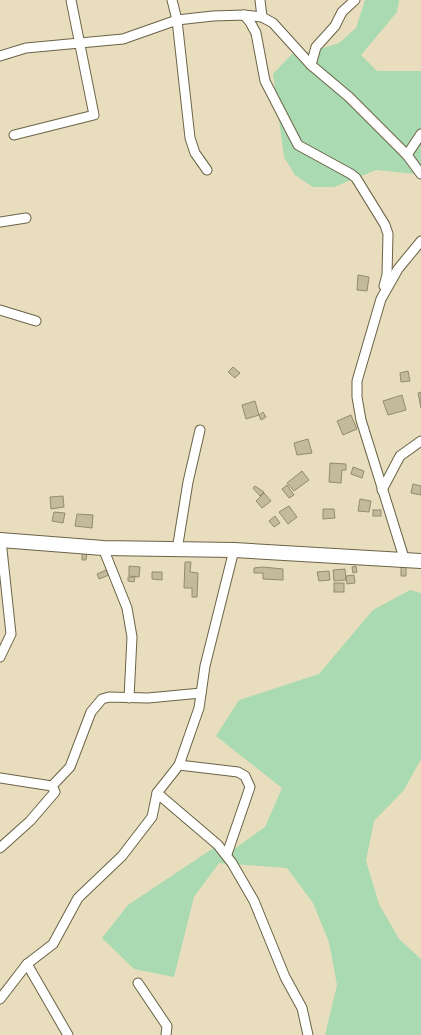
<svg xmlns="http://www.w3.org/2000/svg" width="421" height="1035" font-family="'DejaVu Sans',sans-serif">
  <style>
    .green { fill: #a9dab1 }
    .building { fill: #c3b99b; stroke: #948b6e }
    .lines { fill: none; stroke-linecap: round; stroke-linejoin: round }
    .minor-casing { stroke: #6b6346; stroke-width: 11 }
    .primary-casing { stroke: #6b6346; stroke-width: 16 }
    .minor { stroke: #fff; stroke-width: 9 }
    .primary { stroke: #fff; stroke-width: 14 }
  </style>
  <rect width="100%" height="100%" fill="#e8debe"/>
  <!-- green -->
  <g class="green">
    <polygon points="365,0 399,0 397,12 361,55 377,71 421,71 421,171 416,174 376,170 334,187 313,187 295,175 284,157 273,74 292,54 314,51 339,43 356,28"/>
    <polygon points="410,590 421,593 421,759 404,790 374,821 366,861 379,904 399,939 421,959 421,1035 325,1035 337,985 329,942 313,903 287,868 219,863 194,897 174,977 134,969 102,938 128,905 218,845 227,854 265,827 282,788 216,736 239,700 319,674 373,610"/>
  </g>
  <!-- building -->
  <g class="building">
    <polygon points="358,275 369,277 367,291 357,290"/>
    <polygon points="233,367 240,373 235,378 228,372"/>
    <polygon points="408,371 410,381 401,382 400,373"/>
    <polygon points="421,392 421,408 418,393"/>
    <polygon points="402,395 406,410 388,415 383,401"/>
    <polygon points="255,401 259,415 263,412 266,417 261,420 259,415 246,419 242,405"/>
    <polygon points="351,415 357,429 343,435 337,421"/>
    <polygon points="308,439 312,453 297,455 294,443"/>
    <polygon points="330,463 346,464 346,470 342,470 341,483 329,482"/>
    <polygon points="353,467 364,471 362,478 351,474"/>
    <polygon points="302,471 309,480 294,491 287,483"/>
    <polygon points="413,484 421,486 421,495 411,493"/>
    <polygon points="287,485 294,495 289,498 282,489"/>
    <polygon points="255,486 264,492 260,496 253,488"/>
    <polygon points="264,493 271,501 262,508 256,501"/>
    <polygon points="63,496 64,507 51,509 50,497"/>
    <polygon points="360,499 371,501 369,512 358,511"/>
    <polygon points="289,506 297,517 288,524 279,512"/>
    <polygon points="323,509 334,509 335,518 323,519"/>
    <rect x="373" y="510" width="8" height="6"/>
    <polygon points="54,512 65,513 63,523 52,521"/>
    <polygon points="77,514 93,515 92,528 75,526"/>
    <polygon points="275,516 280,523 274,527 269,521"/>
    <polygon points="82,553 87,553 86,560 82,560"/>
    <polygon points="185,562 191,562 190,572 198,573 197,597 192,597 192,588 184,588"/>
    <polygon points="129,566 140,567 139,577 129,576"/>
    <polygon points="356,566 357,572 353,573 352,567"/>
    <polygon points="406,566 406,576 401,576 401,567"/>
    <polygon points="263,567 283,569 283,580 263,579 263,573 254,573 254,568"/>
    <polygon points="345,569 346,580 334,581 333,570"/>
    <polygon points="106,570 109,575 99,579 97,574"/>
    <polygon points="329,571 330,580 319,581 317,572"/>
    <polygon points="152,572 162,572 162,580 152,579"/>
    <polygon points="354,575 355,583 347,584 346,576"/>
    <polygon points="128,577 135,577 134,582 128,581"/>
    <rect x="334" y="583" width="10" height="9"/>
  </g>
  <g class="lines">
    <defs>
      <g id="minor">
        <polyline points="172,0 177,20 190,138 195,153 207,170"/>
        <polyline points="260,0 262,17"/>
        <polyline points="244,15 250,22 256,33 265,81 298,145 351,174 356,178 385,225 388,234 387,275 384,286"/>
        <polyline points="0,56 26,48 123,39 177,20 213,16 244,15 262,17 273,23 311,65 349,97 407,155 421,174"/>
        <polyline points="311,65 316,47 335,26 342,12 355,0"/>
        <polyline points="14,135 94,115 71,0"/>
        <polyline points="407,155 421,134"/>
        <polyline points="0,222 26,218"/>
        <polyline points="0,310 36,321"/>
        <polyline points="382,490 400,456 421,441"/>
        <polyline points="103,548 127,608 132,637 129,698"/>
        <polyline points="177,550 188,482 200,430"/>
        <polyline points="405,561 361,420 357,397 357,381 381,299 398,269 421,241"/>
        <polyline points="0,657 11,634 1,540"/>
        <polyline points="179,765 238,772 245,776 250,787 227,854"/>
        <polyline points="0,778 52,786"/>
        <polyline points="157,793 218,845 232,863 254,901 285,977 302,1008 308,1035"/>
        <polyline points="0,848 30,821 55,792 52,786 70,767 91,712 102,699 109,697 148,698 201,693"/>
        <polyline points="27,964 68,1035"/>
        <polyline points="138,983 167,1026 166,1035"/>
        <polyline points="0,999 27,964 53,944 78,898 122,856 152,817 157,793 179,765 199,708 205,666 234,550"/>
      </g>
      <polyline id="primary" points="0,540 103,548 234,550 421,561"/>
    </defs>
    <!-- minor casing -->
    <use href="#minor" class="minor-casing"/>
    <!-- primary casing -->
    <use href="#primary" class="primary-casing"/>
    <!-- minor -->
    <use href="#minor" class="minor"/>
    <!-- primary -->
    <use href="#primary" class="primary"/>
  </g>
</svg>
